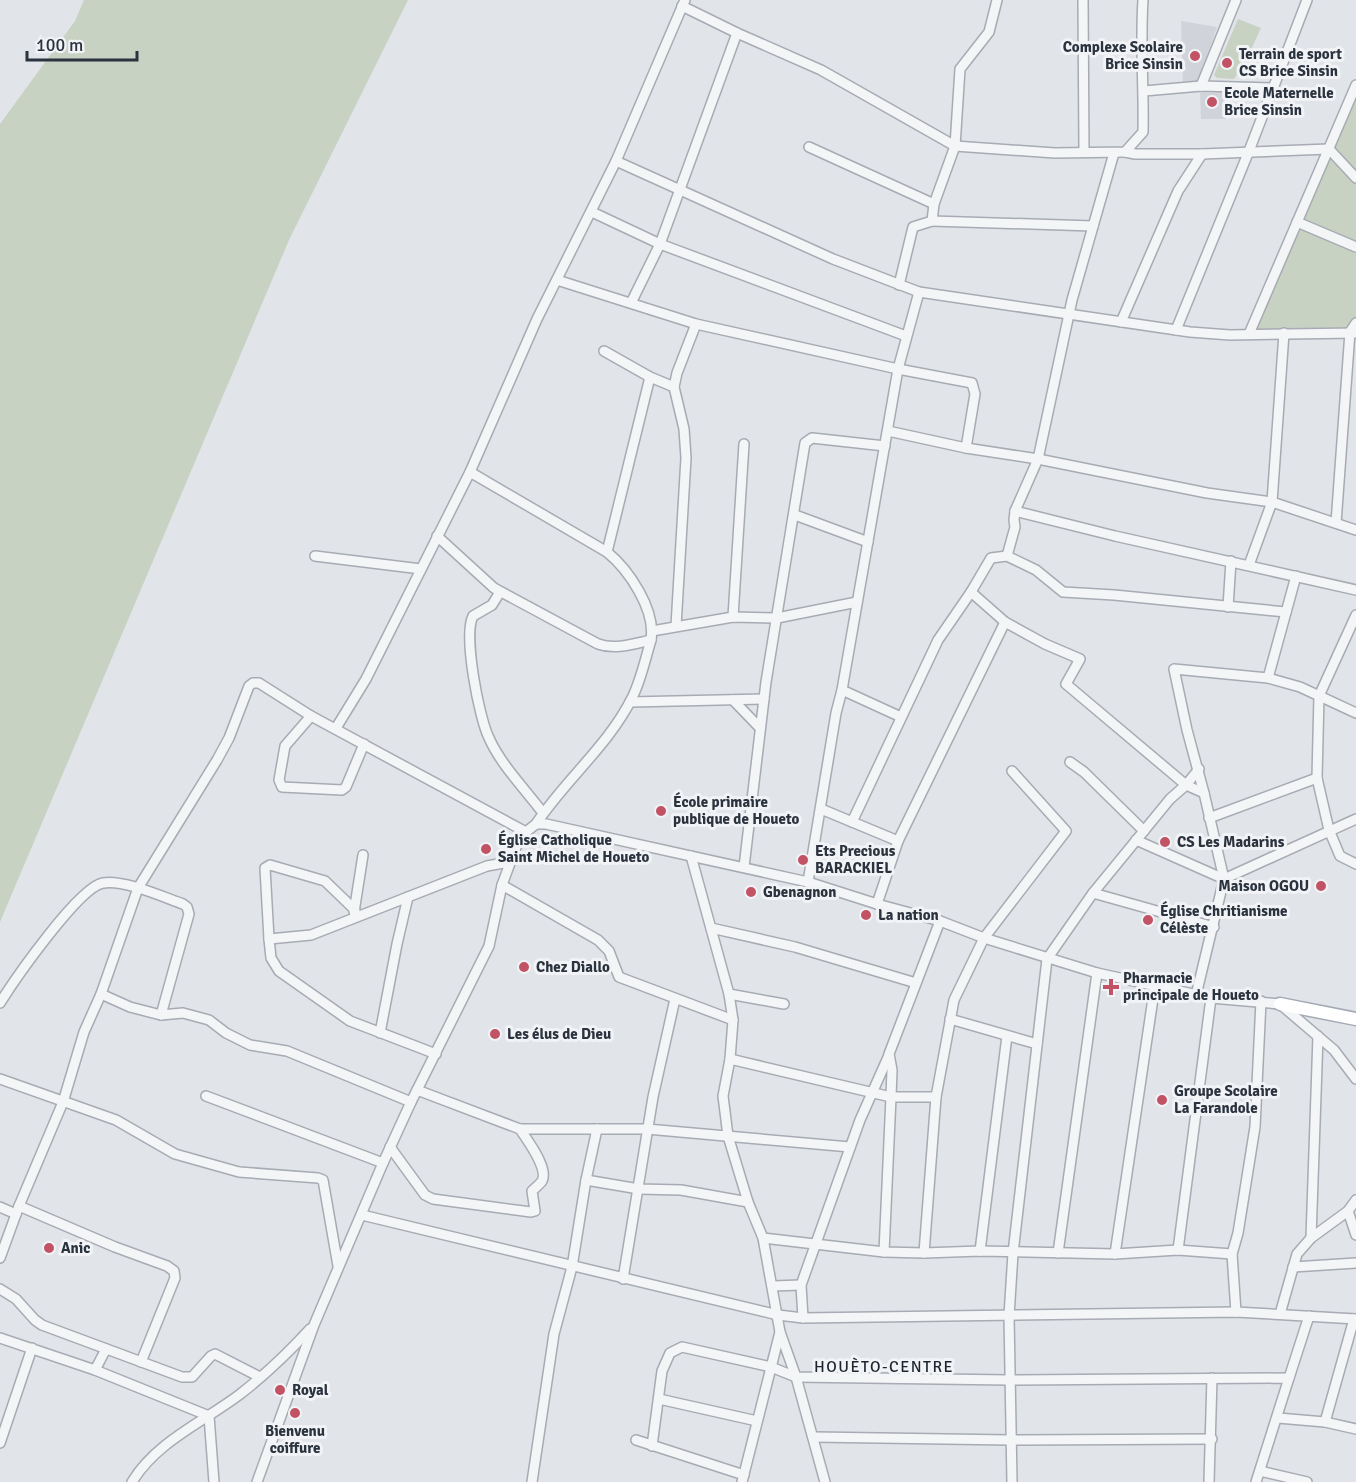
<svg xmlns="http://www.w3.org/2000/svg" width="1356" height="1482" font-family="Signika,sans-serif">
  <style>
    .built { fill: #d0d3da }
    .green { fill: #c7d2c3 }
    .lines { fill: none; stroke-linecap: round; stroke-linejoin: round }
    .minor-casing { stroke: #a7abb3; stroke-width: 12 }
    .major-casing { stroke: #a2a9b3; stroke-width: 15 }
    .minor { stroke: #f4f5f7; stroke-width: 9 }
    .major { stroke: #fff; stroke-width: 12 }
    .poi-dot { fill: #c15365; stroke: #f1f3f6; stroke-width: 2 }
    .labels { text-anchor: middle; stroke-width: 6; stroke-linejoin: round; paint-order: stroke }
    .poi-label { font-size: 15px; font-weight: bold; fill: #2b333f; stroke: #f1f3f6; text-anchor: start }
    .neighbourhood-label { font-size: 16px; letter-spacing: 1.5px; fill: #1d2430; stroke: #f1f3f6 }
  </style>
  <rect width="100%" height="100%" fill="#e1e4e9"/>
  <!-- built -->
  <g class="built">
    <polygon points="1181,21 1217,27 1198,81 1183,84"/>
    <polygon points="1226,92 1226,119 1201,119 1200,93"/>
  </g>
  <!-- green -->
  <g class="green">
    <polygon points="84,0 408,0 289,240 0,922 0,124 75,21"/>
    <polygon points="1238,19 1261,28 1245,63 1234,79 1217,78 1214,75"/>
    <polygon points="1356,96 1356,336 1253,332"/>
  </g>
  <g class="lines">
    <defs>
      <g id="minor">
        <polyline points="1083,0 1084,152"/>
        <path d="M682,6L737,33L821,70L955,146L1055,153L1125,152L1143,132C1144,87 1140,44 1143,0"/>
        <polyline points="1201,86 1236,0"/>
        <polyline points="1144,91 1201,86 1274,88"/>
        <polyline points="809,147 934,204"/>
        <polyline points="1125,152 1135,154 1202,154 1329,149 1356,178"/>
        <polyline points="1114,153 1072,300 1038,459 1015,511 1014,520 1015,527 1007,556 1036,570 1063,592 1114,595 1286,612"/>
        <polyline points="616,161 833,259 919,292 1190,332 1230,335 1356,333"/>
        <polyline points="592,212 660,244 906,336"/>
        <polyline points="932,221 1093,226"/>
        <polyline points="1297,222 1356,247"/>
        <polyline points="557,280 696,324 898,369 972,383 975,394 966,448"/>
        <polyline points="899,285 913,227 932,221 934,204 955,146 960,69 989,32 997,0"/>
        <polyline points="631,303 660,244 737,33"/>
        <polyline points="1121,322 1178,191 1202,154"/>
        <polyline points="1176,330 1249,151 1307,0"/>
        <polyline points="1249,334 1356,85"/>
        <polyline points="604,351 650,377 674,387"/>
        <polyline points="888,431 966,448 1038,459 1207,493 1272,502 1356,530"/>
        <polyline points="1015,511 1115,536 1356,590"/>
        <polyline points="795,515 868,542"/>
        <polyline points="1336,523 1350,332 1356,323"/>
        <path d="M437,536L494,588L598,644C615,650 633,644 651,640"/>
        <polyline points="607,552 650,377"/>
        <polyline points="315,556 421,569"/>
        <polyline points="1249,565 1272,502 1284,333"/>
        <path d="M500,592L492,605L473,616C463,635 479,718 489,738C501,765 525,789 543,813"/>
        <polyline points="971,592 991,558 1007,556"/>
        <polyline points="1228,607 1231,561"/>
        <polyline points="1356,615 1319,696 1317,778 1329,830 1340,856 1356,864"/>
        <polyline points="733,617 744,444"/>
        <polyline points="676,626 686,458 684,429 674,387 677,373 696,324"/>
        <polyline points="652,631 733,617 777,618 857,602"/>
        <polyline points="1268,678 1296,576"/>
        <polyline points="842,690 901,717"/>
        <polyline points="733,700 760,728"/>
        <polyline points="630,702 764,699"/>
        <polyline points="311,716 285,746 279,780 282,787 342,790 346,787 364,744"/>
        <polyline points="336,728 366,679 470,472 537,319 616,161 685,0"/>
        <polyline points="1070,762 1084,772 1144,831"/>
        <polyline points="1204,793 1187,730 1174,669 1268,678 1300,687 1356,713"/>
        <polyline points="821,809 898,841"/>
        <polyline points="1209,818 1317,778"/>
        <polyline points="852,822 938,640 971,592 1005,622 1045,644 1080,659 1066,684 1186,785 1204,793 1224,879 1196,995"/>
        <polyline points="536,824 546,824 808,882 877,904 940,921 984,938 1097,973 1211,998 1280,1004 1334,1050 1356,1079"/>
        <polyline points="1136,840 1224,879 1356,819"/>
        <polyline points="691,856 729,994 733,1020 730,1059 723,1096 728,1136 748,1202 763,1238 780,1332 742,1482"/>
        <polyline points="744,867 766,682 805,443 812,438 885,446"/>
        <polyline points="808,882 836,713 842,690 898,369 919,292"/>
        <polyline points="502,885 598,940 609,951 619,977 733,1020"/>
        <polyline points="1093,893 1214,927"/>
        <polyline points="877,904 898,841 1005,622"/>
        <polyline points="355,910 325,881 270,865 265,868 269,939 271,958 279,971 350,1021 436,1054"/>
        <polyline points="354,912 363,855"/>
        <polyline points="711,928 795,947 916,983"/>
        <polyline points="269,939 311,935 487,866 510,862"/>
        <polyline points="101,994 130,1007 161,1015 183,1013 209,1020 226,1033 250,1045 287,1051 411,1102"/>
        <polyline points="729,994 784,1004"/>
        <path d="M0,1003C15,979 79,887 103,883C123,879 163,897 183,904L187,907L189,914L161,1015"/>
        <polyline points="950,1019 1037,1044"/>
        <polyline points="380,1033 397,944 408,897"/>
        <polyline points="730,1059 891,1097 936,1097"/>
        <polyline points="0,1079 116,1120 175,1154 239,1172 318,1178 323,1180 338,1266"/>
        <polyline points="417,1090 520,1129 647,1129 850,1147"/>
        <polyline points="206,1096 383,1163"/>
        <path d="M390,1147L425,1195L433,1199L531,1212L535,1211L532,1191C535,1188 540,1184 542,1181C549,1168 527,1140 520,1129"/>
        <polyline points="586,1180 639,1189 681,1190 748,1202"/>
        <polyline points="1356,1200 1348,1211 1356,1235"/>
        <polyline points="19,1206 115,1247 167,1266 174,1271 175,1278 141,1362"/>
        <polyline points="0,1207 16,1214"/>
        <polyline points="362,1215 778,1315 803,1318 1236,1312 1356,1319"/>
        <polyline points="763,1238 884,1252 924,1253 980,1251 1115,1254 1178,1250 1232,1254"/>
        <polyline points="1311,1238 1318,1036"/>
        <polyline points="1178,1250 1211,998"/>
        <polyline points="980,1251 1007,1036"/>
        <polyline points="884,1252 891,1097 892,1070 889,1054 940,921"/>
        <polyline points="924,1253 936,1097 954,1000 984,938 1066,831 1012,771"/>
        <polyline points="1058,1253 1097,973"/>
        <polyline points="1115,1254 1155,985"/>
        <polyline points="0,1258 19,1206 63,1102 84,1032 101,994 138,888 217,760 229,738 249,686 253,683 259,683 311,716 526,832"/>
        <polyline points="1293,1267 1356,1263"/>
        <polyline points="623,1279 653,1097 675,999"/>
        <polyline points="773,1286 801,1285"/>
        <polyline points="0,1289 16,1299 35,1320 42,1325 182,1377 192,1377 211,1356 215,1354 260,1377"/>
        <polyline points="1236,1312 1232,1254 1238,1233 1255,1127 1261,1001"/>
        <polyline points="1280,1314 1297,1254 1311,1238 1348,1211"/>
        <polyline points="803,1318 801,1285 860,1120 889,1055"/>
        <polyline points="780,1332 796,1377 825,1482"/>
        <polyline points="0,1338 95,1370 209,1416 214,1482"/>
        <polyline points="95,1370 106,1349"/>
        <polyline points="1289,1378 1309,1316"/>
        <polyline points="659,1399 757,1421"/>
        <polyline points="1278,1418 1325,1422 1356,1429"/>
        <polyline points="1325,1422 1354,1319"/>
        <polyline points="814,1437 1010,1440 1212,1439"/>
        <polyline points="636,1440 744,1475"/>
        <polyline points="0,1443 32,1348"/>
        <polyline points="652,1446 662,1371 670,1353 682,1347 771,1367 796,1377 1009,1380 1289,1378 1256,1482"/>
        <polyline points="1260,1471 1307,1482"/>
        <path d="M132,1482C156,1442 203,1422 239,1395C265,1375 288,1353 310,1329"/>
        <path d="M257,1482L314,1325L383,1163L411,1102L489,946L502,885L516,847L526,832L536,824C565,780 608,746 632,698C641,680 645,660 651,640C656,610 629,570 607,552L470,472"/>
        <polyline points="532,1482 554,1334 572,1267 586,1180 597,1129"/>
        <polyline points="1012,1482 1009,1316 1013,1253 1047,959 1093,893 1170,799 1186,785 1199,769"/>
        <polyline points="1209,1482 1212,1378"/>
      </g>
      <polyline id="major" points="1280,1004 1356,1019"/>
    </defs>
    <!-- minor casing -->
    <use href="#minor" class="minor-casing"/>
    <!-- major casing -->
    <use href="#major" class="major-casing"/>
    <!-- minor -->
    <use href="#minor" class="minor"/>
    <!-- major -->
    <use href="#major" class="major"/>
  </g>
  <!-- markers -->
  <g class="poi-dot">
    <circle cx="1195" cy="56" r="6"/>
    <circle cx="1227" cy="63" r="6"/>
    <circle cx="1212" cy="102" r="6"/>
    <circle cx="661" cy="811" r="6"/>
    <circle cx="1165" cy="842" r="6"/>
    <circle cx="486" cy="849" r="6"/>
    <circle cx="803" cy="860" r="6"/>
    <circle cx="1321" cy="886" r="6"/>
    <circle cx="751" cy="892" r="6"/>
    <circle cx="866" cy="915" r="6"/>
    <circle cx="1148" cy="920" r="6"/>
    <circle cx="524" cy="967" r="6"/>
    <path d="M1108 978h6v6h6v6h-6v6h-6v-6h-6v-6h6z"/>
    <circle cx="495" cy="1034" r="6"/>
    <circle cx="1162" cy="1100" r="6"/>
    <circle cx="49" cy="1248" r="6"/>
    <circle cx="280" cy="1390" r="6"/>
    <circle cx="295" cy="1413" r="6"/>
  </g>
  <g class="labels">
    <!-- poi labels -->
    <g class="poi-label">
      <text x="1183" y="52" text-anchor="end">Complexe Scolaire<tspan x="1183" dy="17">Brice Sinsin</tspan></text>
      <text x="1239" y="59">Terrain de sport<tspan x="1239" dy="17">CS Brice Sinsin</tspan></text>
      <text x="1224" y="98">Ecole Maternelle<tspan x="1224" dy="17">Brice Sinsin</tspan></text>
      <text x="673" y="807">École primaire<tspan x="673" dy="17">publique de Houeto</tspan></text>
      <text x="498" y="845">Église Catholique<tspan x="498" dy="17">Saint Michel de Houeto</tspan></text>
      <text x="1177" y="847">CS Les Madarins</text>
      <text x="815" y="856">Ets Precious<tspan x="815" dy="17">BARACKIEL</tspan></text>
      <text x="1309" y="891" text-anchor="end">Maison OGOU</text>
      <text x="763" y="897">Gbenagnon</text>
      <text x="1160" y="916">Église Chritianisme<tspan x="1160" dy="17">Célèste</tspan></text>
      <text x="878" y="920">La nation</text>
      <text x="536" y="972">Chez Diallo</text>
      <text x="1123" y="983">Pharmacie<tspan x="1123" dy="17">principale de Houeto</tspan></text>
      <text x="507" y="1039">Les élus de Dieu</text>
      <text x="1174" y="1096">Groupe Scolaire<tspan x="1174" dy="17">La Farandole</tspan></text>
      <text x="61" y="1253">Anic</text>
      <text x="292" y="1395">Royal</text>
      <text x="295" y="1436" text-anchor="middle">Bienvenu<tspan x="295" dy="17">coiffure</tspan></text>
    </g>
    <!-- neighbourhood labels -->
    <g class="neighbourhood-label">
      <text x="884" y="1372">HOUÈTO-CENTRE</text>
    </g>
  </g>
  <!-- scale -->
  <path d="M27 51v9h110v-9" fill="none" stroke="#2b333f" stroke-width="3"/>
  <text x="36" y="51" font-size="18" fill="#2b333f" stroke="#f1f3f6" stroke-width="4.5" paint-order="stroke">100 m</text>
</svg>
